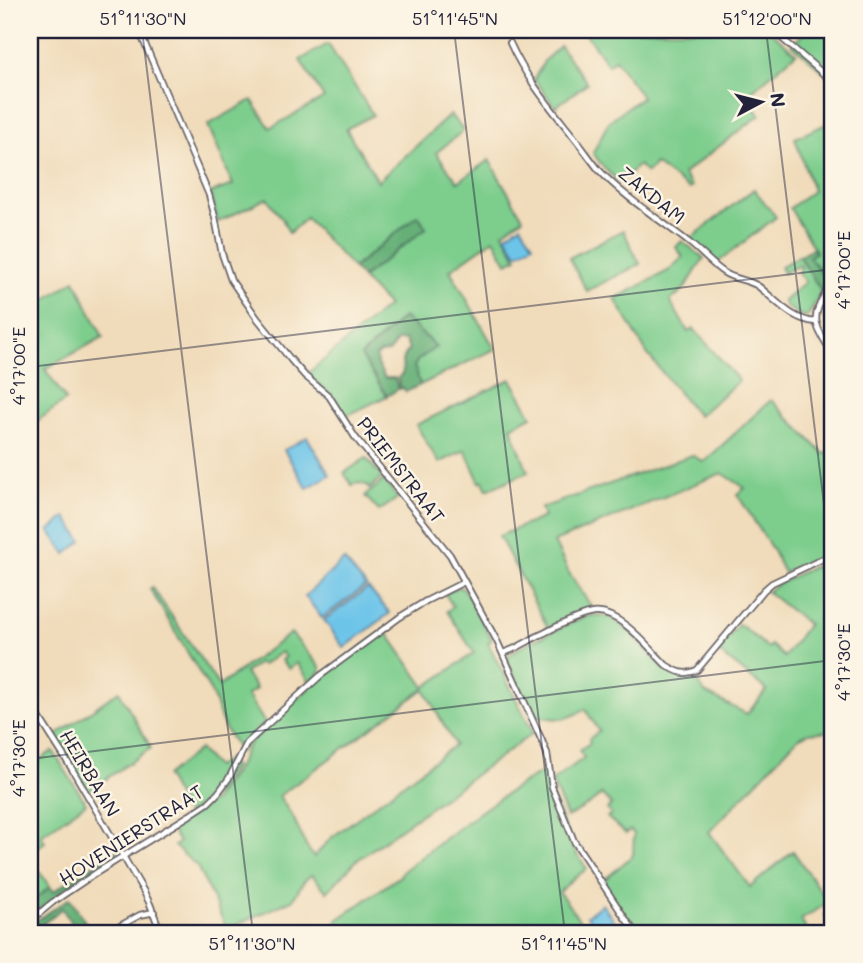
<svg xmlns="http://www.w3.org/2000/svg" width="863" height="963" font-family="Mali,sans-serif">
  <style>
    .green { fill: #7dcd8d; stroke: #507864; stroke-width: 2; fill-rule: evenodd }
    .forest { fill: #66b078; stroke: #44695a; stroke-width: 2 }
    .water { fill: #6cc4e9; stroke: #477392; stroke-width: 2 }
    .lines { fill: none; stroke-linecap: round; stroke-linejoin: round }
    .street-casing { stroke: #6a6367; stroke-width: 8 }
    .street { stroke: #fff; stroke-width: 4.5 }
    .ticks { fill: none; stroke: #22223b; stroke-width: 2; stroke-opacity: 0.45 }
    .labels { text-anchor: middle; stroke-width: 5; stroke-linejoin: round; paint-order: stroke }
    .street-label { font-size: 19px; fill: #22223b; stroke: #fcf5e5 }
    .neatline { fill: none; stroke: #22223b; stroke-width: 2.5 }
    .ticks-label { font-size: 18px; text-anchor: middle; fill: #22223b }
  </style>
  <rect width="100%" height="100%" fill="#fcf5e5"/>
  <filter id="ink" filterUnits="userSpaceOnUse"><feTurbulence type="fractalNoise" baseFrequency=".0143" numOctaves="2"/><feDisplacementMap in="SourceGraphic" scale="14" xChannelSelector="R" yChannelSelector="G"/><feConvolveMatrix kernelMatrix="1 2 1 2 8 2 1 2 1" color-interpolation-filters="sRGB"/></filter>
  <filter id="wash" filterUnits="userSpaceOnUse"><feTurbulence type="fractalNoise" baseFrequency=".00686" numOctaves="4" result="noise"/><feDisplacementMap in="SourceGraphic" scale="28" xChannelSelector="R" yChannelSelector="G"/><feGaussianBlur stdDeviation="1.57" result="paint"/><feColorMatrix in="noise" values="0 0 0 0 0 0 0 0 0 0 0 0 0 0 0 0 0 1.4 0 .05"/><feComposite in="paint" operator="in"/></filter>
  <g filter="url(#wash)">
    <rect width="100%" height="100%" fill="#f0dbba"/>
    <!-- green -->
    <g class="green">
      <polygon points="583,30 769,30 796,53 745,97 760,115 683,174 692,187 689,189 655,164 647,173 639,165 619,182 604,168 593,153 608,123 617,115 642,97 615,59 608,65"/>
      <polygon points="808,30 833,30 833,80 792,44"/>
      <polygon points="328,44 373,115 346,129 378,181 450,115 464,130 436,153 458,182 489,160 523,218 503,232 517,258 507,263 494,239 450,270 495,349 420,385 414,366 417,360 436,347 403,317 361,356 387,396 344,417 329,393 306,375 388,306 362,278 426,228 418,215 353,268 306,218 289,233 283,220 267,198 218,222 210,193 233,185 208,125 252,100 270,128 324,98 300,60"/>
      <polygon points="560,46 587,83 555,107 534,79 545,60"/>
      <polygon points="833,121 833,271 828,280 809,257 816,252 790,208 813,191 795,138"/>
      <polygon points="754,189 776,217 717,263 690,239"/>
      <polygon points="623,230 640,264 587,291 569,258"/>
      <polygon points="682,241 704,258 685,288 670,301 688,332 694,329 739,381 698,416 648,355 615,299 668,271 683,257 676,247"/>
      <polygon points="799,256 822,292 807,317 798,314 785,306 784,301 805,282 798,273 801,267 799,265 783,273 780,267"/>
      <polygon points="75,280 103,337 45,369 66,400 30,426 30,310"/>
      <polygon points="511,379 532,416 511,427 528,472 487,490 483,481 480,483 465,450 439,463 416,425"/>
      <polygon points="771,400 824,454 833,451 833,551 784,573 772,549 737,494 745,488 722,473 554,542 569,573 593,609 548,628 499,536 544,517 541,508 692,455 704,462"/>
      <polygon points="366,458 382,477 369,489 367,485 358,483 352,485 344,473"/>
      <polygon points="384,480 398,498 379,511 365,496"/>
      <path d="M815,566L833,602L818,619L828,631L833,626V666L824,671L833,703V731L808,733L798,738L709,832L750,887L793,851L828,902L833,897V928L825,915L833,909L829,902L801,920L808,933H638L602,882L633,855L634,834L630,830L626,834L607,817L611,814L607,809L611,805L602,794L590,804L567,817L552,781L584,758L579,750L590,743L589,739L599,731L585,709C560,724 558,718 532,716L507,659L508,656C523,644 543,636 561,628C571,623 584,615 596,615C631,614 651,672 683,676C686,677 690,676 693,675L705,693L747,714L767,690L717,651L739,624L768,648L771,645L784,657L808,624L767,592C780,580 798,575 815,566Z"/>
      <polygon points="152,587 219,686 291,633 321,668 321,671 310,682 297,663 289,669 281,660 285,657 281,652 262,665 259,663 245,673 256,689 247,695 265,723 249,738 240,752 225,729 211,692 150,589"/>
      <path d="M458,587L464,589L492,640L488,643L533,733L356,861L327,892L312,875C302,879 299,892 292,900L227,929L197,866L174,846L179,842L171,830L214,800L238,767L247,747L252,740L320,678L385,630L425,687L474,653L447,611L453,607L445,594ZM424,689L455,745L331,838L314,857L306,846L294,819L279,796Z"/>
      <polygon points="119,691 151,748 87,792 54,737"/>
      <polygon points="199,749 216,767 228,759 234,767 217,792 187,815 166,776"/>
      <polygon points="53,751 86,803 41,835 45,842 30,853 30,766"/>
      <path d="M544,771L554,801L573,848L587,869L574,878L559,892L589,933H536L526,923L515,933H336L337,920L400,876L402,872C448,836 493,799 544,771Z"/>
      <polygon points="30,858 50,887 30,903"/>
    </g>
    <!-- forest -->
    <g class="forest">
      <polygon points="418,215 426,228 362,278 353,268"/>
      <polygon points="814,248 816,252 809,257 828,280 822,292 799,256"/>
      <polygon points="404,317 436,347 418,360 414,366 420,385 406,392 404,388 400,389 398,378 403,373 402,360 409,349 405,340 397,341 389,352 381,353 376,357 377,364 385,378 395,378 398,389 387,396 361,356"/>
      <polygon points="116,850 119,855 64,891 30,917 30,903 50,887 54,891"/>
      <polygon points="70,898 92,933 77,933 62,908 32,933 30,933 30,925"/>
    </g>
    <!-- water -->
    <g class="water">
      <polygon points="521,225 533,244 517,254 506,235"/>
      <polygon points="307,437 330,475 307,488 284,450"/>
      <polygon points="66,517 82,541 66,554 49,531"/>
      <polygon points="344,560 366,586 322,618 305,596"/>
      <polygon points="368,588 390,613 344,648 324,620"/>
      <polygon points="602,904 623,933 602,933 587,916"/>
    </g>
  </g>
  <g filter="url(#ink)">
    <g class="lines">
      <defs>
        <g id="street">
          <polyline points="139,30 209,195 215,217 222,254 231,280 257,318 291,360 305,376 329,396 355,437 450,555 497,641 542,741 547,753 552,787 574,841 625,918 636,933"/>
          <polyline points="772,30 833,82"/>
          <path d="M510,43C525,77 550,107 573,136C582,147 590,159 599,170C626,199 661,220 691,244C702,253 712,264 723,272C734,280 747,279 758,286C776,300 791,320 816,322"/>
          <path d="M833,279C813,317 808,316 833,354"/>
          <path d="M503,653C517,649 529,640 542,634C556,627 578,615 593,613C619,609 649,648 666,665C677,672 685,676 697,670L764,590L772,583L833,554"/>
          <polyline points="30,703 72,769 144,892 150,904 161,933"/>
          <polyline points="30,921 53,902 96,873 190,815 208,803 218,793 229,778 247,743 320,676 400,617 426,601 464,582"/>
          <polyline points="107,933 140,915 154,912"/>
        </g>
      </defs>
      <!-- street casing -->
      <use href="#street" class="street-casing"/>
      <!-- street -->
      <use href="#street" class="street"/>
    </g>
  </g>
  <!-- ticks -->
  <path class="ticks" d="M142,30L253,933M454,30L565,933M766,30L833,578M30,367L833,269M30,759L833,660"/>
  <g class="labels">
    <!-- street labels -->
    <g class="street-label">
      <text transform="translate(652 195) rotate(39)" y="7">ZAKDAM</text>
      <text transform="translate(401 470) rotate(52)" y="7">PRIEMSTRAAT</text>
      <text transform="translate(90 773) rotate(59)" y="7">HEIRBAAN</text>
      <text transform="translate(131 835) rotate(-33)" y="7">HOVENIERSTRAAT</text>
    </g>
  </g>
  <!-- margin -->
  <rect width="863" height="963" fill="none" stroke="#fcf5e5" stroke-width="77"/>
  <!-- north arrow -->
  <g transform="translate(761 102) rotate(83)" stroke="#fcf5e5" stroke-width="5" paint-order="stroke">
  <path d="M0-5L12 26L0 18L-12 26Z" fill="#22223b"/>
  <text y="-10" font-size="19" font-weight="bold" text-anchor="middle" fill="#22223b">N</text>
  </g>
  <rect x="38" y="38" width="786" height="887" class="neatline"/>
  <g class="ticks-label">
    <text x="143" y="25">51°11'30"N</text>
    <text x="455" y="25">51°11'45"N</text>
    <text x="767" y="25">51°12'00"N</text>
    <text transform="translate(844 270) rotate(-90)" y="6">4°17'00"E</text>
    <text transform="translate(19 366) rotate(-90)" y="6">4°17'00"E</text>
    <text transform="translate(844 662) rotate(-90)" y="6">4°17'30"E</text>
    <text transform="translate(19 758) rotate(-90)" y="6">4°17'30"E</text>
    <text x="252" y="950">51°11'30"N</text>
    <text x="564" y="950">51°11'45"N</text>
  </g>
</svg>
